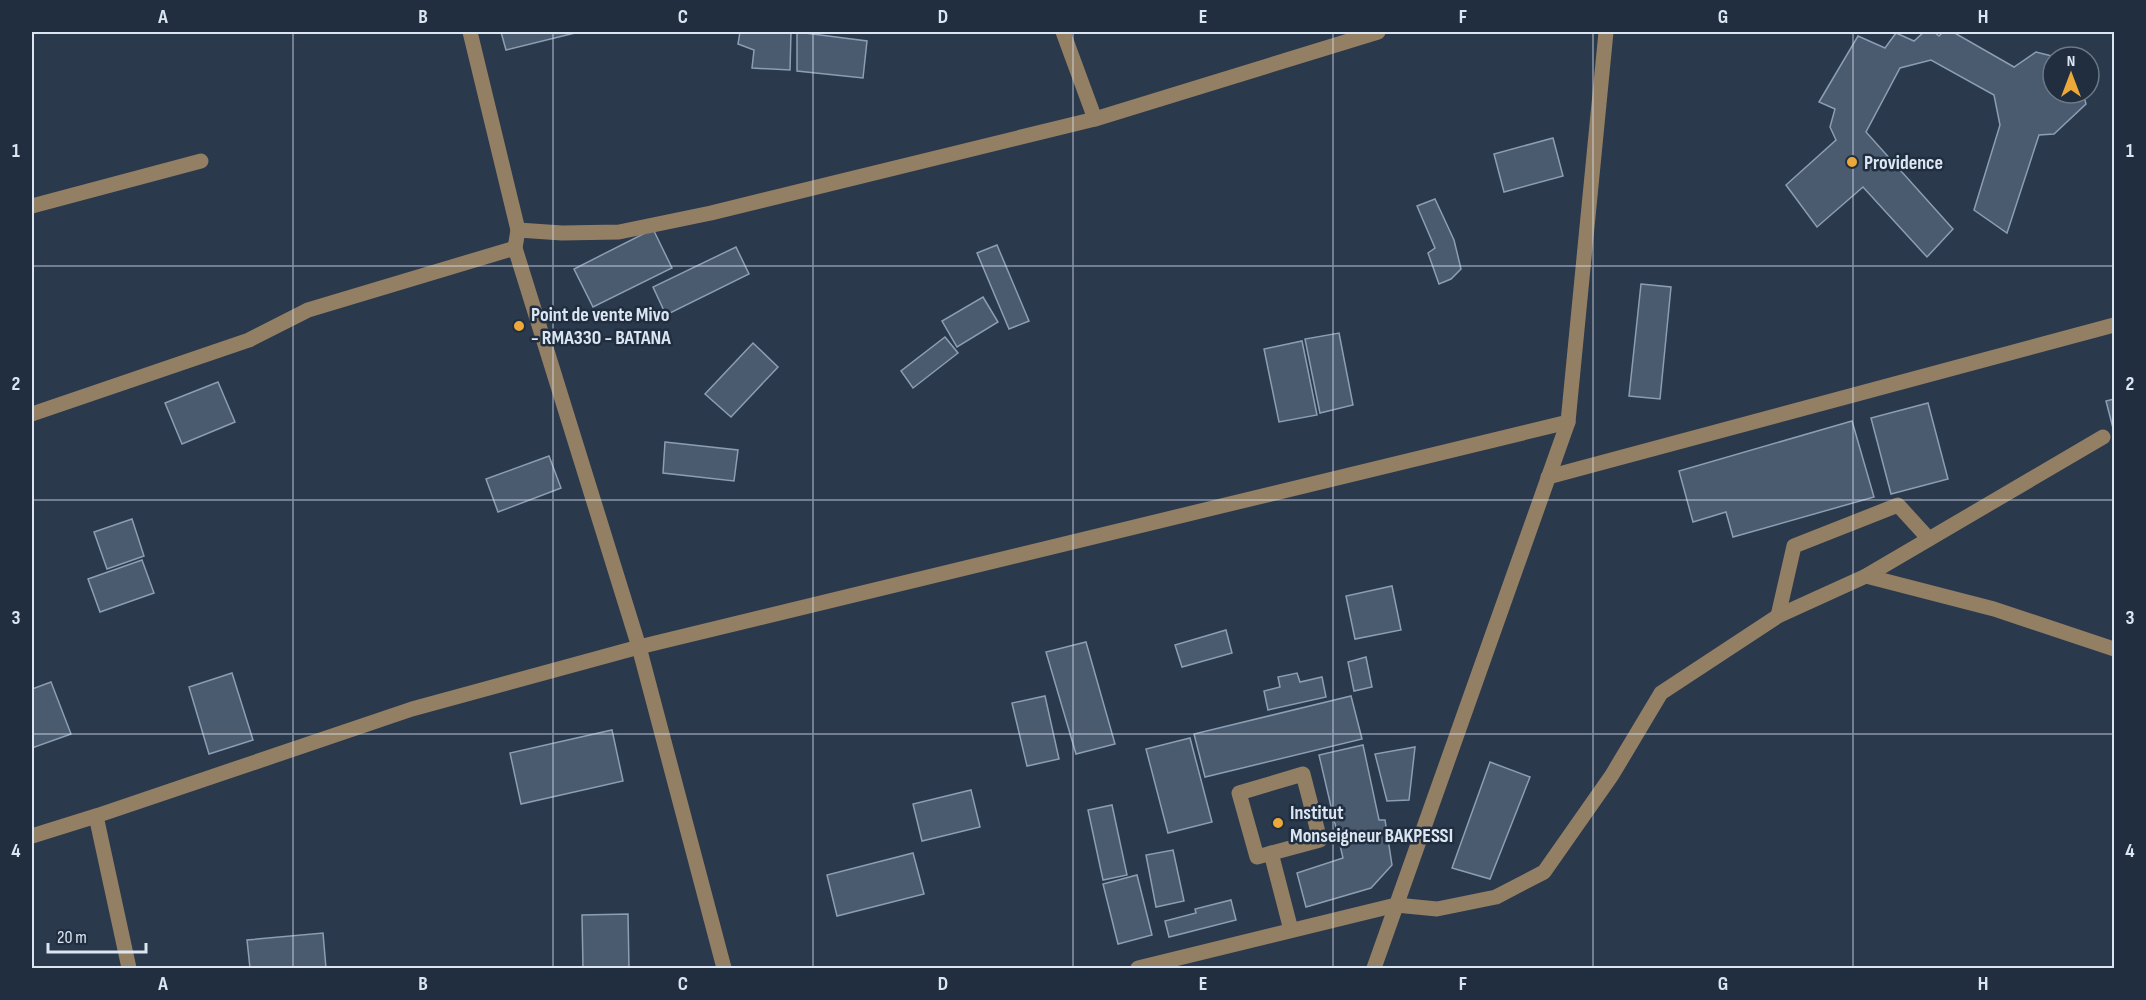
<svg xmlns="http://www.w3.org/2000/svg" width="2146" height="1000" font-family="'Sofia Sans Condensed',sans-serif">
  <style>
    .building { fill: #4a5b6f; stroke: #8c9eb4; stroke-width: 1.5 }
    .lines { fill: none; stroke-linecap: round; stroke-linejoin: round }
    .minor { stroke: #937f63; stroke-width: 15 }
    .grid { fill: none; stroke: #dce6f2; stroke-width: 1.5; stroke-opacity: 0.55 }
    .poi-dot { fill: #eca93a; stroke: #202e40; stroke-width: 2 }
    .labels { text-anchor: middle; stroke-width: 5; stroke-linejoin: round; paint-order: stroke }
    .poi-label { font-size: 20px; font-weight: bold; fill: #dce6f2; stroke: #202e40; text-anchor: start }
    .neatline { fill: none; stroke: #dce6f2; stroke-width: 2 }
    .grid-label { font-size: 20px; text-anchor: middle; font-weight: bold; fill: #dce6f2 }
  </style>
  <rect width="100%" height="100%" fill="#2a394b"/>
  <!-- building -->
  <g class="building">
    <polygon points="501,32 579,32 506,50"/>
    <polygon points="740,32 791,32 790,70 752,68 754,50 738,44"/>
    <polygon points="797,32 867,41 863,78 797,71"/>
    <polygon points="1924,32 1934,32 1939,36 1943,32 1953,32 2014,67 2036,52 2056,57 2053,57 2053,93 2083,93 2086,104 2054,134 2039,135 2007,233 1974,210 2000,125 1994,95 1931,60 1900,68 1866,132 1953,229 1927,257 1863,187 1817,227 1786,185 1836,140 1830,127 1835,109 1819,102 1858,36 1885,48 1896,33 1914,41"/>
    <polygon points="1553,138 1563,176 1504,192 1494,154"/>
    <polygon points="1435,199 1454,240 1461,269 1451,279 1439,284 1428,253 1435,248 1417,206"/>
    <polygon points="653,229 672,268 593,307 574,269"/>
    <polygon points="997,245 1029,321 1009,329 977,253"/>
    <polygon points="736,247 749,274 666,315 653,287"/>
    <polygon points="1641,284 1671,287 1660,399 1629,396"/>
    <polygon points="983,297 998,322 957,347 942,321"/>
    <polygon points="1339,333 1353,405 1320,413 1305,339"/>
    <polygon points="945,337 958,353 913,388 901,371"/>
    <polygon points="1302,341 1317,415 1279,422 1264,349"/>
    <polygon points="753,343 778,367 731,417 705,394"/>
    <polygon points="218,382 235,422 182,444 165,403"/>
    <polygon points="2114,399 2114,432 2106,401"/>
    <polygon points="1928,403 1948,479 1891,494 1871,418"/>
    <polygon points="1852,421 1874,497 1733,537 1726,512 1693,522 1679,471"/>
    <polygon points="665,442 738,450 734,481 663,473"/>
    <polygon points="549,456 561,488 498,512 486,479"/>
    <polygon points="132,519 144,556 107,569 94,532"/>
    <polygon points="142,560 154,593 100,612 88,579"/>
    <polygon points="1392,586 1401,630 1355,639 1346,596"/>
    <polygon points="1226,630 1232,653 1182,667 1175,645"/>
    <polygon points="1086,642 1115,744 1076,754 1046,652"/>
    <polygon points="1366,657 1372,687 1354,691 1348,662"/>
    <polygon points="232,673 253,740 209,754 189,687"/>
    <polygon points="1297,673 1300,682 1322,677 1326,697 1268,710 1264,691 1280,687 1278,677"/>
    <polygon points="51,682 71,734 32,748 32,689"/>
    <polygon points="1045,696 1059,759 1027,766 1012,703"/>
    <polygon points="1351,696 1362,739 1205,777 1194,734"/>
    <polygon points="612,730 623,781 521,804 510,753"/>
    <polygon points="1190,738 1212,822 1168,833 1146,749"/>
    <polygon points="1363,745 1379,820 1385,820 1392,865 1371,888 1306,907 1297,873 1343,858 1319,755"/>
    <polygon points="1415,747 1409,800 1387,801 1375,754"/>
    <polygon points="1490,762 1530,777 1490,879 1452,868"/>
    <polygon points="971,790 980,827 922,841 913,804"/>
    <polygon points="1112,805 1127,875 1103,880 1088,810"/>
    <polygon points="1173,850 1184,901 1156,907 1146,855"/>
    <polygon points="913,853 924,894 837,916 827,875"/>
    <polygon points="1137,875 1152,935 1118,944 1103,884"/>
    <polygon points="1231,900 1236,920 1169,937 1165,921 1196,913 1195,909"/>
    <polygon points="628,914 629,968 583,968 582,915"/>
    <polygon points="323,933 326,968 250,968 247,940"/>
  </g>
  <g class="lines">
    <!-- minor -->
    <g class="minor">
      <polyline points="470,32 518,230 515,248 639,647 724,968"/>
      <polyline points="1063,32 1095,119"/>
      <polyline points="32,206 201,161"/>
      <polyline points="518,230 562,233 619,232 711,213 1095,119 1378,32"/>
      <polyline points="32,414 249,340 308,310 515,248"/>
      <polyline points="1548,477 2114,325"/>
      <polyline points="1866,576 2103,437"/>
      <polyline points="1778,616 1794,546 1898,505 1929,539"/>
      <polygon points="1303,774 1320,840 1257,857 1239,793"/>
      <polyline points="96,816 129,968"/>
      <polyline points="32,836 96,816 412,709 639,647 1568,422"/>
      <polyline points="1271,853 1291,930"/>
      <polyline points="1138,968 1396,905 1437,909 1496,897 1544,872 1612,775 1661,693 1778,616 1866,576 1994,609 2114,649"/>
      <polyline points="1374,968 1568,422 1606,32"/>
    </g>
  </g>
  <!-- grid -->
  <path class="grid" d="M293,32V968M553,32V968M813,32V968M1073,32V968M1333,32V968M1593,32V968M1853,32V968M32,266H2114M32,500H2114M32,734H2114"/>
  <!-- markers -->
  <g class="poi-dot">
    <circle cx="1852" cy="162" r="6"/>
    <circle cx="519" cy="326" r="6"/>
    <circle cx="1278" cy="823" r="6"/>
  </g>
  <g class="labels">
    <!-- poi labels -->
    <g class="poi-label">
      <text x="1864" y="169">Providence</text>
      <text x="531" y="321">Point de vente Mivo<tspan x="531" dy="23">- RMA330 - BATANA</tspan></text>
      <text x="1290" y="819">Institut<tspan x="1290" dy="23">Monseigneur BAKPESSI</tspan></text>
    </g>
  </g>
  <!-- border -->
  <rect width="2146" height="1000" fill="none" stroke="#202e40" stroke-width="66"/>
  <!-- north arrow -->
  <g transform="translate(2071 75)"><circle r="28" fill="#202e40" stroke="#6b7887" stroke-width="1.5"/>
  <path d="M0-4.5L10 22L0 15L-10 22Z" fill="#eca93a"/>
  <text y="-9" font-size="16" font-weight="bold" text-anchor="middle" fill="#dce6f2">N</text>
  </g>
  <!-- scale -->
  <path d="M48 943v9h98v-9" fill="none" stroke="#dce6f2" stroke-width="3"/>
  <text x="57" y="943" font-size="18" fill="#dce6f2" stroke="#202e40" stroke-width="4.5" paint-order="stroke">20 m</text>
  <rect x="33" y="33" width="2080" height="934" class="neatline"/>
  <g class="grid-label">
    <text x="163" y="23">A</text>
    <text x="423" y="23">B</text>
    <text x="683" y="23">C</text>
    <text x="943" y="23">D</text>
    <text x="1203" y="23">E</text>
    <text x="1463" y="23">F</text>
    <text x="1723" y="23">G</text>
    <text x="1983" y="23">H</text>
    <text x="16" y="157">1</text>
    <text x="2130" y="157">1</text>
    <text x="16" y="390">2</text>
    <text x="2130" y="390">2</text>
    <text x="16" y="624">3</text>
    <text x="2130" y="624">3</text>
    <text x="16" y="857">4</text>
    <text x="2130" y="857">4</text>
    <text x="163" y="990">A</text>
    <text x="423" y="990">B</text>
    <text x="683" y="990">C</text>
    <text x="943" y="990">D</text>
    <text x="1203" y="990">E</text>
    <text x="1463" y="990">F</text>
    <text x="1723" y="990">G</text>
    <text x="1983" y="990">H</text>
  </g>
</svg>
